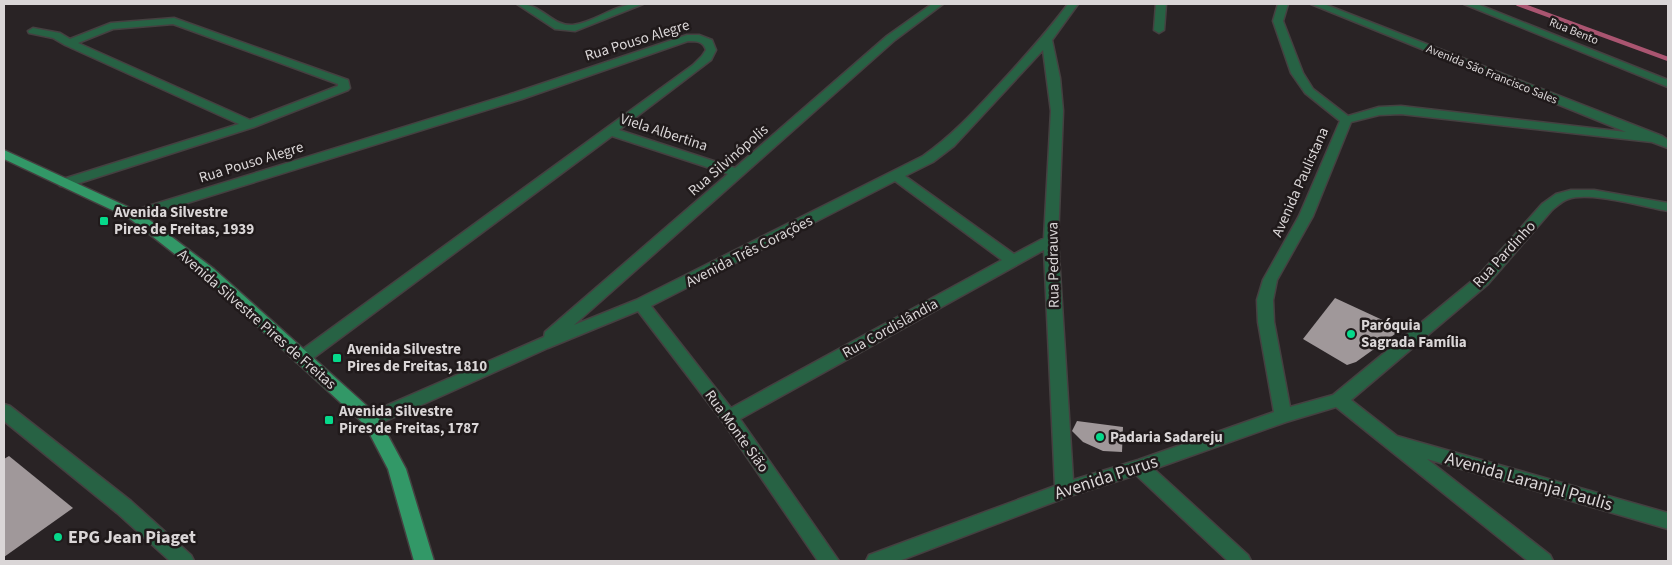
<svg xmlns="http://www.w3.org/2000/svg" width="1672" height="565" font-family="'Source Sans 3',sans-serif">
  <style>
    .lines { fill: none; stroke-linecap: round; stroke-linejoin: round }
    .stream { stroke: #aa5571; stroke-width: 4.5 }
    .building { fill: #a0989a }
    .minor-casing { stroke: #454041; stroke-width: 3 }
    .major-casing { stroke: #454041; stroke-width: 3 }
    .minor { fill: #276244; fill-rule: evenodd }
    .major { fill: #329867; fill-rule: evenodd }
    .poi-dot { fill: #06d98b; stroke: #201a1b; stroke-width: 2 }
    .labels { text-anchor: middle; stroke-width: 5; stroke-linejoin: round; paint-order: stroke }
    .far-street-label { font-size: 12px; fill: #dad6d7; stroke: #201a1b }
    .street-label { font-size: 15px; fill: #dad6d7; stroke: #201a1b }
    .poi-label { font-size: 15px; font-weight: bold; fill: #dad6d7; stroke: #201a1b; text-anchor: start }
    .near-street-label { font-size: 18px; fill: #dad6d7; stroke: #201a1b }
    .near-poi-label { font-size: 18px; font-weight: bold; fill: #dad6d7; stroke: #201a1b; text-anchor: start }
  </style>
  <rect width="100%" height="100%" fill="#292325"/>
  <g class="lines">
    <!-- stream -->
    <polyline class="stream" points="1518,4 1668,59"/>
  </g>
  <!-- building -->
  <g class="building">
    <polygon points="1335,298 1402,329 1356,362 1347,365 1303,339"/>
    <polygon points="1077,421 1123,427 1122,452 1103,451 1083,442 1072,431"/>
    <polygon points="9,456 73,508 4,557 4,459"/>
  </g>
  <g class="lines">
    <defs>
      <g id="minor">
        <path d="M517,4C541,2 552,27 573,25C597,22 616,2 643,4L575,31L555,29Z"/>
        <path d="M932,4H943L895,40L574,325L636,300L923,156C950,137 971,115 993,91C1020,62 1045,35 1068,4H1078L1052,40L1060,78L1063,111L1058,240L1073,480L1138,460L1274,412L1258,322L1257,300L1263,280L1299,216L1340,121L1305,93L1291,73L1273,21L1278,4H1288L1283,21L1303,73L1313,89L1348,116L1379,107L1401,106L1626,132L1311,4H1324L1662,136L1668,140V148L1652,142L1401,114L1379,115L1351,122L1313,216L1277,280L1273,300L1274,322L1290,407L1333,395L1478,276L1542,204L1556,194L1571,190H1594L1668,203V211C1644,207 1590,191 1568,199C1562,201 1557,206 1552,210L1488,284L1351,400L1397,436L1668,513V529L1427,459L1550,555L1553,561H1528L1336,407L1286,422L1154,469L1248,555L1251,561H1228L1136,475L1067,497L899,561H866L869,555L1055,486L1044,250L740,419L839,561H818L723,422L638,311L548,348L377,425L371,427L365,425L362,420L365,415L544,337L545,332L728,174L612,136L308,362L302,364L296,362L294,358L296,354L693,65L702,56L706,50C703,41 697,41 688,41L522,99L139,218H129L127,215L129,212L514,93L687,35H699L712,40L716,50L711,60L619,130L735,168L887,36ZM1043,50L1051,111L1044,238L1014,254L905,176L933,162L954,146ZM895,181L1002,260L731,408L651,306Z"/>
        <polygon points="1156,4 1166,4 1164,30 1159,33 1154,30"/>
        <polygon points="1464,4 1477,4 1668,80 1668,87"/>
        <path d="M174,18L348,80L350,88L348,90L254,127L70,186H60L58,183L60,180L239,124L65,45L53,38L29,33L28,31L33,28L60,33L70,39L111,23ZM173,24L338,84V86L250,120L78,43L113,29Z"/>
        <polygon points="4,404 10,406 131,501 191,555 194,561 170,561 117,513 4,421"/>
      </g>
      <polygon id="major" points="4,150 139,212 214,269 377,415 406,469 434,561 414,561 388,469 365,425 204,277 129,218 4,159"/>
    </defs>
    <!-- minor casing -->
    <use href="#minor" class="minor-casing"/>
    <!-- major casing -->
    <use href="#major" class="major-casing"/>
    <!-- minor -->
    <use href="#minor" class="minor"/>
    <!-- major -->
    <use href="#major" class="major"/>
  </g>
  <!-- markers -->
  <g class="poi-dot">
    <rect x="99" y="216" width="10" height="10" rx="2.5"/>
    <circle cx="1351" cy="334" r="5"/>
    <rect x="332" y="353" width="10" height="10" rx="2.5"/>
    <rect x="324" y="415" width="10" height="10" rx="2.5"/>
    <circle cx="1100" cy="437" r="5"/>
    <circle cx="58" cy="537" r="5"/>
  </g>
  <g class="labels">
    <!-- far-street labels -->
    <g class="far-street-label">
      <text transform="translate(1574 31) rotate(22)" y="4">Rua Bento</text>
      <text transform="translate(1492 74) rotate(22)" y="4">Avenida São Francisco Sales</text>
    </g>
    <!-- street labels -->
    <g class="street-label">
      <text transform="translate(637 40) rotate(-17)" y="5">Rua Pouso Alegre</text>
      <text transform="translate(664 132) rotate(18)" y="5">Viela Albertina</text>
      <text transform="translate(728 160) rotate(-41)" y="5">Rua Silvinópolis</text>
      <text transform="translate(251 162) rotate(-17)" y="5">Rua Pouso Alegre</text>
      <text transform="translate(1300 182) rotate(-66)" y="5">Avenida Paulistana</text>
      <text transform="translate(749 251) rotate(-27)" y="5">Avenida Três Corações</text>
      <text transform="translate(1504 254) rotate(-47)" y="5">Rua Pardinho</text>
      <text transform="translate(1053 265) rotate(-91)" y="5">Rua Pedrauva</text>
      <text transform="translate(257 319) rotate(41)" y="5">Avenida Silvestre Pires de Freitas</text>
      <text transform="translate(890 328) rotate(-29)" y="5">Rua Cordislândia</text>
      <text transform="translate(737 431) rotate(54)" y="5">Rua Monte Sião</text>
    </g>
    <!-- poi labels -->
    <g class="poi-label">
      <text x="114" y="217">Avenida Silvestre<tspan x="114" dy="17">Pires de Freitas, 1939</tspan></text>
      <text x="1361" y="330">Paróquia<tspan x="1361" dy="17">Sagrada Família</tspan></text>
      <text x="347" y="354">Avenida Silvestre<tspan x="347" dy="17">Pires de Freitas, 1810</tspan></text>
      <text x="339" y="416">Avenida Silvestre<tspan x="339" dy="17">Pires de Freitas, 1787</tspan></text>
      <text x="1110" y="442">Padaria Sadareju</text>
    </g>
    <!-- near-street labels -->
    <g class="near-street-label">
      <text transform="translate(1106 477) rotate(-18)" y="6">Avenida Purus</text>
      <text transform="translate(1529 481) rotate(16)" y="6">Avenida Laranjal Paulis</text>
    </g>
    <!-- near-poi labels -->
    <g class="near-poi-label">
      <text x="68" y="543">EPG Jean Piaget</text>
    </g>
  </g>
  <!-- border -->
  <rect width="1672" height="565" fill="none" stroke="#dad6d7" stroke-width="10"/>
</svg>
